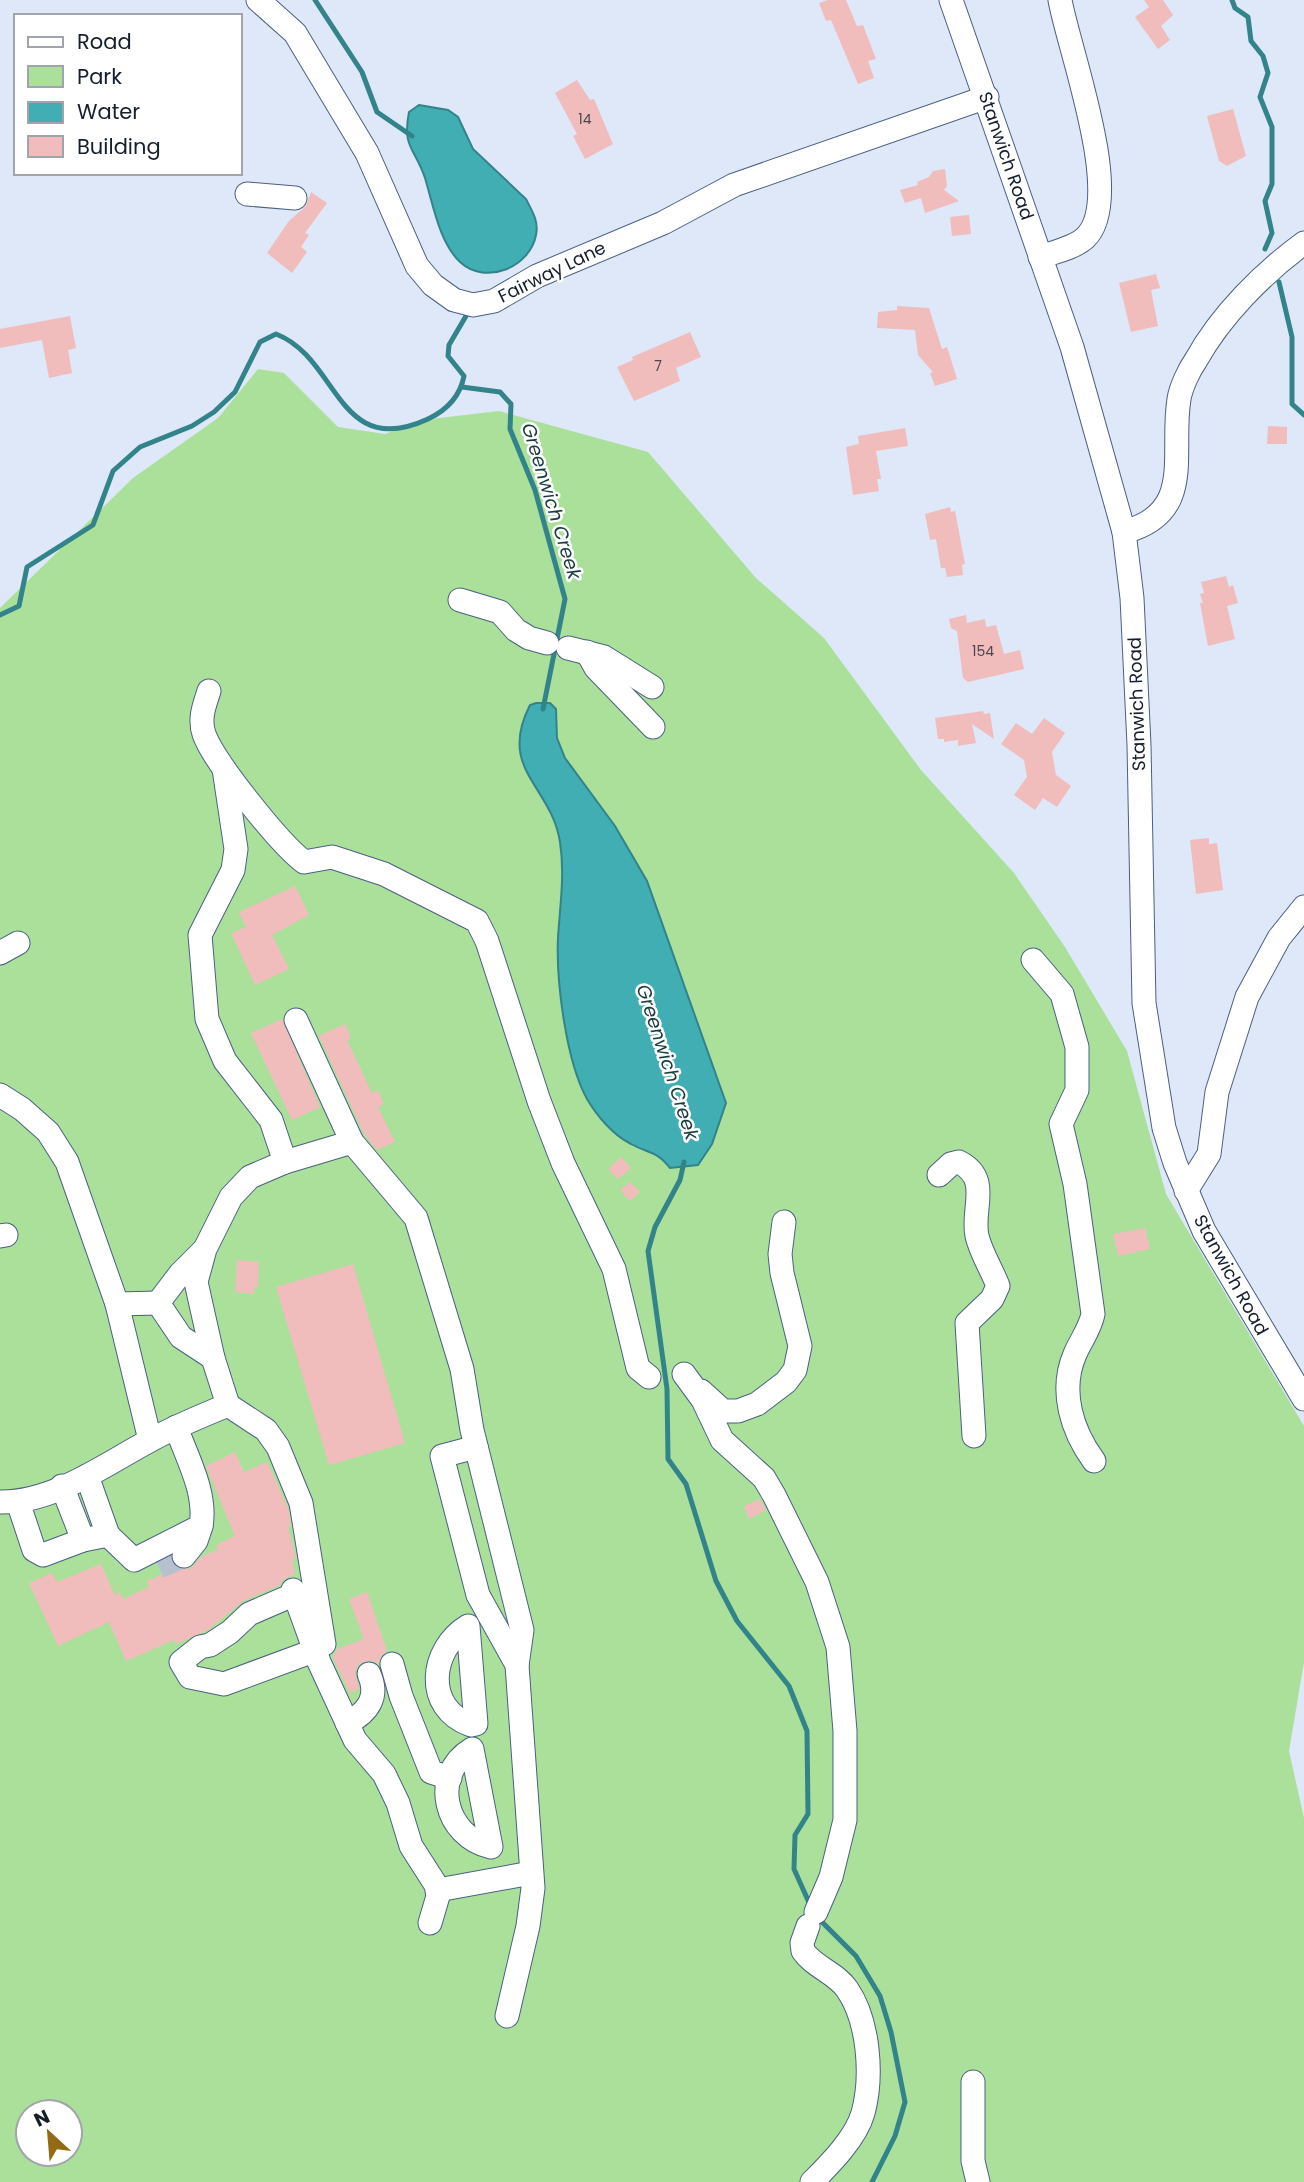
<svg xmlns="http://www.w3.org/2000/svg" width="1304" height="2182" font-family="Poppins,sans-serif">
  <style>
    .green { fill: #abe09b; fill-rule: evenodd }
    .water { fill: #40aeb2; stroke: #33838a; stroke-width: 2 }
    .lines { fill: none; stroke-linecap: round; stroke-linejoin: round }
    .stream { stroke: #33838a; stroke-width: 5 }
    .building { fill: #f1bcbc }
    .minor-tunnel { stroke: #b6c0cf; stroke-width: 23; stroke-dasharray: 23 11; stroke-linecap: butt }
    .minor-casing { stroke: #4a6082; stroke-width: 25 }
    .minor { stroke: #fff; stroke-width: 23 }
    .labels { text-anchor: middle; stroke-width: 5; stroke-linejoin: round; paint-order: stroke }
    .number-label { font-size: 14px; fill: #4c4650 }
    .street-label { font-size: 18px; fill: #151e2c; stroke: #fff }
    .water-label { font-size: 19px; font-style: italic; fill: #1a3b3c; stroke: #fff }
  </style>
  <rect width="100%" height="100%" fill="#dee8f8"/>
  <!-- green -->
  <path class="green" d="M258,369L284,373L338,427L385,434L422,420L499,411L648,452L756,578L824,638L921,770L1014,873L1065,947L1127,1051L1166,1194L1304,1426V1662L1289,1751L1304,1818V2182H0V608L133,478L218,418ZM28,2112H70V2154H28Z"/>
  <!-- water -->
  <g class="water">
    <path d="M419,105L448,110L458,117L473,149L526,199C532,211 539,221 536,235C530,267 486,286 460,262C439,242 433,204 425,178C415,148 402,148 409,112Z"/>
    <path d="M536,703H550L556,709L557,738L565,758L615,826L647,881L726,1103L712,1144L698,1165L670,1168C656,1150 649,1154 631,1144C613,1135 597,1116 587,1099C566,1061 556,981 558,938C560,905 565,875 560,842C551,785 497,770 530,705Z"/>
  </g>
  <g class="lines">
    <!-- stream -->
    <g class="stream">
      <polyline points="315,0 362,72 377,112 412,136"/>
      <polyline points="1232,0 1235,8 1248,17 1251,41 1263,56 1268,73 1260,97 1272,127 1272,184 1265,201 1272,233 1265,249"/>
      <polyline points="1279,282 1292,337 1292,404 1304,415"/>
      <polyline points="462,387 500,392 511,404 510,429 535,490 565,599 543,709"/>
      <path d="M0,615L19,606L27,567L93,525L113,471L140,447L192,426L214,412L235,392L260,342L276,334C339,358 337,461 428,419C447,410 460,397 464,376L448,356L449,345L466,316"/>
      <polyline points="684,1162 680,1180 655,1227 648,1251 667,1389 668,1459 686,1484 716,1581 737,1621 789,1686 807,1731 808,1814 795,1835 794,1869 811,1907"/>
      <polyline points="818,1918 856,1956 880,1996 891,2032 905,2102 895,2136 872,2182"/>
    </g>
  </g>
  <!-- building -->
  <g class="building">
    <polygon points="828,0 846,0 857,26 863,25 876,59 868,61 874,78 858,84 831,20 826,21 819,3"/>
    <polygon points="1144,0 1163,0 1173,15 1161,26 1170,40 1158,49 1135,17 1149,7"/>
    <polygon points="577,80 590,100 594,99 613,144 585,159 573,136 577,134 555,93"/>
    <polygon points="1233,109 1246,156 1227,166 1219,161 1207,116"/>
    <polygon points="945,169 947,186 944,190 959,201 925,213 921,198 905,203 900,190 918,185 917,182 929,177 933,171"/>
    <polygon points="311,192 327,203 305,233 309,235 301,247 307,252 292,273 267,253 289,221 306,206"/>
    <polygon points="969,215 971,234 952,236 950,217"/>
    <polygon points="1156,274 1160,288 1151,290 1158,326 1131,332 1119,283"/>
    <polygon points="897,306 929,308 942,349 947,347 957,379 935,386 930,373 933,372 918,355 915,330 877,328 878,312 897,310"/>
    <polygon points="70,316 76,348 68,350 72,373 49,378 42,340 0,348 0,329"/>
    <polygon points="690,332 701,357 676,368 680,381 634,401 617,367 633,360 632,357"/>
    <polygon points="1268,426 1287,427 1287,444 1267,444"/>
    <polygon points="905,428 908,446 876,451 881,479 877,479 879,491 853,495 846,447 859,444 858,436"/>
    <polygon points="950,507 951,512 955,511 965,564 962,565 963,575 947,577 945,568 941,568 936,539 930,540 925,514"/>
    <polygon points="1226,576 1229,587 1233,585 1238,603 1227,606 1235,639 1208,646 1200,603 1203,603 1200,594 1204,593 1201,582"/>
    <polygon points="966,615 967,623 985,619 986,627 996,625 1004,654 1020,650 1024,669 968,682 963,678 957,631 951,628 949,619"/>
    <polygon points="983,711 984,714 990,713 994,739 972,724 976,743 958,746 958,740 944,742 944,739 938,739 935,718"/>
    <polygon points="1044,718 1065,733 1052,752 1056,775 1071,786 1057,807 1043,798 1035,810 1014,795 1027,777 1024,760 1001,744 1016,723 1032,734"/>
    <polygon points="1209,838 1209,844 1217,843 1223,890 1196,894 1190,840"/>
    <polygon points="295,886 309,915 272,935 289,969 255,985 231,933 246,927 239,912"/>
    <polygon points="282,1019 320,1107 292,1120 251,1033"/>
    <polygon points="345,1024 351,1038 347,1040 372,1093 378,1090 384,1104 378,1107 395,1142 377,1150 364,1134 319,1036"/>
    <polygon points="621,1157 631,1168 618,1179 608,1169"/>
    <polygon points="630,1182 640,1192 630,1201 620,1190"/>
    <polygon points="1145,1228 1150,1249 1118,1256 1113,1234"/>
    <polygon points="237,1260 259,1262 258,1287 254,1287 254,1294 235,1292"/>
    <polygon points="353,1264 405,1443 329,1465 276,1287"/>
    <polygon points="235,1452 244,1472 267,1462 288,1508 291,1526 288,1527 296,1558 292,1560 295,1574 282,1580 280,1585 243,1601 208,1630 176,1644 174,1640 126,1661 109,1622 58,1646 29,1583 52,1573 57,1582 101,1564 115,1595 120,1592 123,1599 149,1587 147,1581 163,1574 158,1564 170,1557 176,1567 190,1569 201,1557 218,1549 216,1546 220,1543 235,1536 206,1466"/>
    <polygon points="760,1499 766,1510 749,1519 744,1506"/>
    <polygon points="367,1592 387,1651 382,1655 378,1664 371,1660 359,1664 355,1672 359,1689 350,1693 333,1658 337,1649 364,1639 349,1599"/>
  </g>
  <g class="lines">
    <!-- minor-tunnel -->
    <polyline class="minor-tunnel" points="159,1567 184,1556"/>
    <defs>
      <g id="minor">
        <polyline points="258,0 295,33 367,153 417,266 433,285 454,300 473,305 494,301 537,276 663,223 734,185 987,97"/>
        <polyline points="951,0 1072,347 1124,532 1132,598 1139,745 1144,1003 1164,1128 1175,1163 1204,1231 1304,1399"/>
        <polyline points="247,194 295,198"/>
        <path d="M1040,257C1054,252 1074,248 1085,238C1126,200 1069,51 1060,0"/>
        <path d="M1124,532C1196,513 1170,454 1179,399C1181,387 1189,370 1196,360C1221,315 1263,273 1304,243"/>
        <polyline points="460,600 500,612 516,630 529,638 547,643"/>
        <polyline points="568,648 604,657 652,687"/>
        <polyline points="587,652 596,668 653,727"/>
        <path d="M209,691C204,706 199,719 204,734C214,762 280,844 304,862L332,857L384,874L477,921L487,941L539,1101L563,1163L614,1269L638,1368L649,1377"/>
        <polyline points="224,769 236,849 233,870 200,935 207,1019 225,1061 271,1120 285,1162"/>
        <polyline points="0,953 18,943"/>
        <path d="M1033,960L1062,994L1077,1047V1090L1061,1124L1075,1184L1093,1314C1090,1329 1081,1340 1075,1354C1059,1391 1072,1431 1094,1461"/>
        <polyline points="296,1020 352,1142 416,1218 462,1369 472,1430 522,1630 517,1665 533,1888 528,1926 507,2016"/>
        <polyline points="0,1095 22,1109 48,1132 67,1162 117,1304 150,1440"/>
        <path d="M939,1175L951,1164L959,1162C992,1179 971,1209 977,1236C981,1253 992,1270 998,1286L992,1299L967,1323L974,1436"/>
        <polyline points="1186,1191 1209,1154 1217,1092 1247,997 1279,938 1304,907"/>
        <polyline points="0,1236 6,1235"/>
        <polyline points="158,1303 181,1337 213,1358"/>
        <polyline points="158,1303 180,1274 204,1250"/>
        <polyline points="117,1304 158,1303"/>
        <polyline points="684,1374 703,1400 722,1440 764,1478 774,1495 817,1582 838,1647 845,1731 845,1820 831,1877 816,1912"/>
        <polyline points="701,1391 723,1411 738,1411 757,1404 786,1382 795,1370 800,1346 782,1273 780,1254 784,1222"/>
        <polyline points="228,1405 266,1430 278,1447 301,1503 324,1644"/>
        <polyline points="476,1447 442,1456 478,1595 517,1665"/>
        <path d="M87,1476L108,1535L134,1560L201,1526C207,1493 187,1458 176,1427"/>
        <polyline points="62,1486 83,1540"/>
        <path d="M0,1502C53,1503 104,1465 149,1441C174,1427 201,1416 228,1405L213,1358L196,1282L205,1249L231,1197L250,1177L285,1162L352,1142"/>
        <polyline points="18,1502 34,1550 43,1555 83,1540 108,1535"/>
        <polyline points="184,1556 196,1541 201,1526"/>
        <polyline points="293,1590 319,1662 355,1740 384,1774 398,1803 411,1846 436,1885 438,1896 430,1923"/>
        <polyline points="295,1594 249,1614 230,1632 210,1645 200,1647 181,1662 190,1677 224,1684 316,1650"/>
        <path d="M468,1626L476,1724L471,1725C423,1708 430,1649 468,1626Z"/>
        <polyline points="392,1664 401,1696 431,1772 450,1778"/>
        <path d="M347,1723C369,1712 379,1696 369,1674"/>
        <path d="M472,1749L491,1847C445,1837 429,1775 472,1749Z"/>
        <polyline points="438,1890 531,1873"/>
        <path d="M808,1926L802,1943L803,1951C814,1967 836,1973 847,1989C869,2021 873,2076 863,2113C856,2138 830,2164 812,2182"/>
        <polyline points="973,2082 973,2161 978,2182"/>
      </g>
    </defs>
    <!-- minor casing -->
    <use href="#minor" class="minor-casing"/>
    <!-- minor -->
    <use href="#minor" class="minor"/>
  </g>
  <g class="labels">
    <!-- number labels -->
    <g class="number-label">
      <text x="585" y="124">14</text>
      <text x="658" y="371">7</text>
      <text x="983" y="656">154</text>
    </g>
    <!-- street labels -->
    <g class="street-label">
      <text transform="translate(1006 156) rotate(71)" y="6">Stanwich Road</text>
      <text transform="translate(552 272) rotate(-26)" y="6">Fairway Lane</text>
      <text transform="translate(1137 704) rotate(-92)" y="6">Stanwich Road</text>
      <text transform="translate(1231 1275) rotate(61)" y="6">Stanwich Road</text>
    </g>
    <!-- water labels -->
    <g class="water-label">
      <text transform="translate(552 501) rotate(73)" y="7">Greenwich Creek</text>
      <text transform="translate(668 1062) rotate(72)" y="7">Greenwich Creek</text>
    </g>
  </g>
  <!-- legend -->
  <rect x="14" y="14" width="228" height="161" fill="#ffffff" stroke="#a1a5ab" stroke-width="2"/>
  <rect x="28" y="37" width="35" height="10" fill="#ffffff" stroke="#a1a5ab" stroke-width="2"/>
  <text x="77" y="49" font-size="21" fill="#151e2c">Road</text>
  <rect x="28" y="66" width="35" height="21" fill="#abe09b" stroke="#a1a5ab" stroke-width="2"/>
  <text x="77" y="84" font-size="21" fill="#151e2c">Park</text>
  <rect x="28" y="102" width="35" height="21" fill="#40aeb2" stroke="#a1a5ab" stroke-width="2"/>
  <text x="77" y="119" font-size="21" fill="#151e2c">Water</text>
  <rect x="28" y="136" width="35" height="21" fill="#f1bcbc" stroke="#a1a5ab" stroke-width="2"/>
  <text x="77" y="154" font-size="21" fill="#151e2c">Building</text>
  <!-- north arrow -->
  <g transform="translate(49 2133) rotate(334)"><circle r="33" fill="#ffffff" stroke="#a1a5ab" stroke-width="2"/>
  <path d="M0-5L12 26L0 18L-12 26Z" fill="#946a15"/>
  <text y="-10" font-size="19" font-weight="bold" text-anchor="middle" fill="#151e2c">N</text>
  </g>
</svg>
